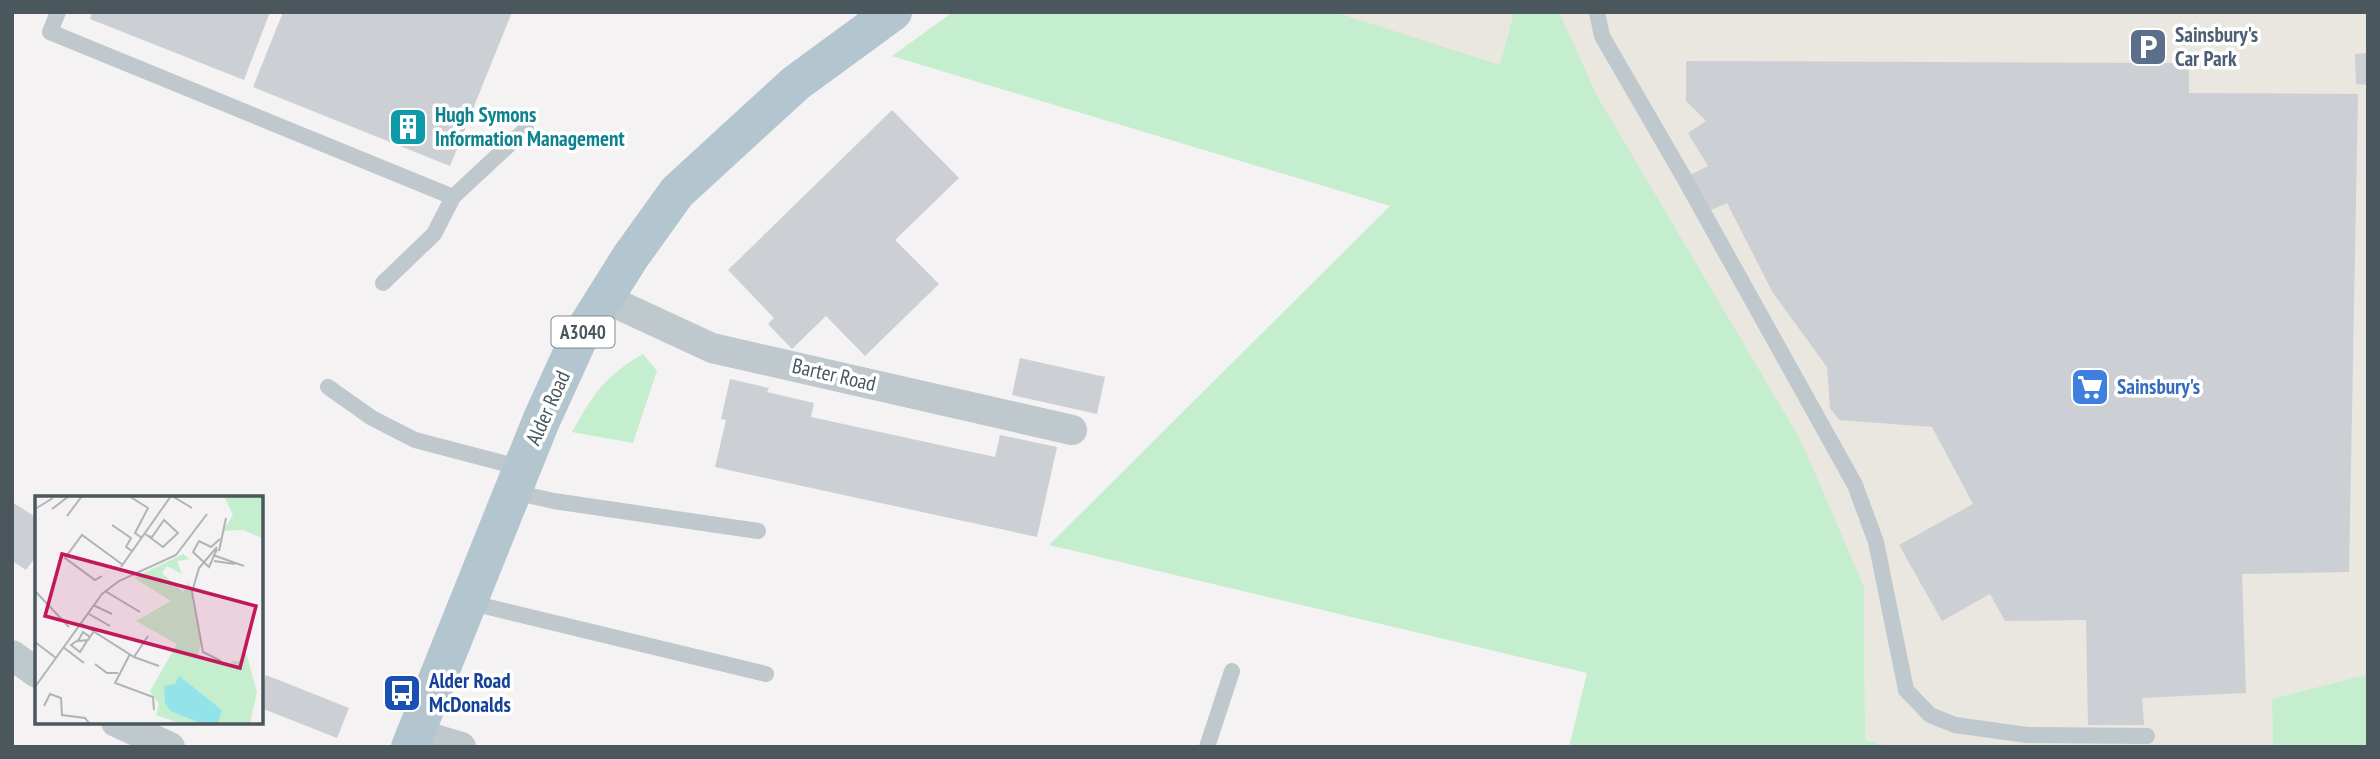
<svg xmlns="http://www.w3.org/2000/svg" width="2380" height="759" font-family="'PT Sans Narrow',sans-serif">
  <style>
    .commercial { fill: #eae6e0 }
    .green { fill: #c4eecd }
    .building { fill: #ccd0d4 }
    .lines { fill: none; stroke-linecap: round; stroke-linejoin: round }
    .service { stroke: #bec8cd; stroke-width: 16 }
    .minor { stroke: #bec8cd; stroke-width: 30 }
    .primary { stroke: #b3c5cf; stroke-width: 38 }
    .labels { text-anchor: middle; stroke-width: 7; stroke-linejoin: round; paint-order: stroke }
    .shield { fill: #fff; stroke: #808a8e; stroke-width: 2 }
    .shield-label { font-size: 19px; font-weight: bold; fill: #4a585e }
    .service-label { font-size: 21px; font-weight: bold; fill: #4e5e75; stroke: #fff; text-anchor: start }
    .culture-label { font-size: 21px; font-weight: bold; fill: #0d838f; stroke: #fff; text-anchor: start }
    .street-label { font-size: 21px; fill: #4a585e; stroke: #fff }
    .shop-label { font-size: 21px; font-weight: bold; fill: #366cbe; stroke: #fff; text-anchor: start }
    .transit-label { font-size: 21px; font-weight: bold; fill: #164399; stroke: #fff; text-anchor: start }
    .inset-road { fill: none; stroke: #b0b4b7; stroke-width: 2 }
    .view { fill: #c2185b; fill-opacity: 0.15; stroke: #c2185b; stroke-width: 3.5 }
    .inset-edge { fill: none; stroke: #4a585e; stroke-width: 3.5 }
  </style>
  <rect width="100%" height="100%" fill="#f4f2f2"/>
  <!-- commercial -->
  <polygon class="commercial" points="1334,12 2368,12 2368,674 2272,699 2273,747 1888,747 1865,741 1864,587"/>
  <!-- green -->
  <g class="green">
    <polygon points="953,12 1334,12 1500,65 1514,12 1559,12 1597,96 1800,439 1864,587 1865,740 1888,747 1569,747 1587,673 1049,545 1390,206 892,56"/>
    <path d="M643,354L657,371L633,443L572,432C594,393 604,377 643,354Z"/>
    <polygon points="2368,674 2368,747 2273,747 2272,699"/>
  </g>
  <!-- building -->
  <g class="building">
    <polygon points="92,12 270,12 244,80 90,19"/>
    <polygon points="283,12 512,12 450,166 253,87"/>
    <polygon points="2368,53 2368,85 2356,84 2355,54"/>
    <polygon points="1686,61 2189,63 2189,93 2358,94 2349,572 2242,574 2246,693 2142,698 2144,725 2088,725 2086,620 2005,621 1990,594 1942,621 1899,545 1973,504 1932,427 1839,420 1830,408 1827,367 1773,293 1727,203 1711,210 1690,175 1708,166 1688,133 1706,121 1686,101"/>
    <polygon points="892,110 959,178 895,240 939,284 865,356 826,316 792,349 768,324 774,318 728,270"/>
    <polygon points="1020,358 1105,377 1097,414 1012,395"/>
    <polygon points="730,379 769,388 767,392 814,403 811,417 995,457 1000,435 1057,447 1037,537 715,467 726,420 721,419"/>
    <polygon points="12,502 37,518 37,555 26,570 12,561"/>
    <polygon points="266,675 349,708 337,738 261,708 261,689"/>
  </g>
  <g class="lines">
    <!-- service -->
    <g class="service">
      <polyline points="58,12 50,32 453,197 526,129"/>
      <polyline points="1597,12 1602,36 1683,176 1855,485 1876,542 1906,690 1930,715 1955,725 2027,735 2147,736"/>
      <polyline points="383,283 434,234 453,197"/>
      <polyline points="328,387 372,418 415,440 522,468"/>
      <polyline points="513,492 554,501 758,531"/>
      <polyline points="468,602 766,674"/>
      <polyline points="1207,747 1232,671"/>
    </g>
    <!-- minor -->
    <g class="minor">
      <polyline points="604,298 712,348 1072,430"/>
      <polyline points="12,655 37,673"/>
      <polyline points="116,722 170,747"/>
      <polyline points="414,733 461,747"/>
    </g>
    <!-- primary -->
    <polyline class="primary" points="410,747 541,421 577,342 631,256 677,192 738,136 796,83 893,12"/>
  </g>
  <!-- icons -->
  <defs>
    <symbol id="parking-square" viewBox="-11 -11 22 22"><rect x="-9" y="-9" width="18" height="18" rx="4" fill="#5c6f8a" stroke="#fff"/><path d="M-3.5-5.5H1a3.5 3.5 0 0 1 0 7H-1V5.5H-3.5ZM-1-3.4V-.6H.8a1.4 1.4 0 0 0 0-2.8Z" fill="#fff"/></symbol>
    <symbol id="building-square" viewBox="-11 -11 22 22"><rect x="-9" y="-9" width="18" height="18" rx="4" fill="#0f9aa8" stroke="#fff"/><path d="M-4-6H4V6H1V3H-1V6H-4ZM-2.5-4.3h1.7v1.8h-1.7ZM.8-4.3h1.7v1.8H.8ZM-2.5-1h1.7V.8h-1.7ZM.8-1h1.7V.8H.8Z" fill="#fff"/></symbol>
    <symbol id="supermarket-square" viewBox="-11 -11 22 22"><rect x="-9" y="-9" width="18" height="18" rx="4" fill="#3f7fe0" stroke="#fff"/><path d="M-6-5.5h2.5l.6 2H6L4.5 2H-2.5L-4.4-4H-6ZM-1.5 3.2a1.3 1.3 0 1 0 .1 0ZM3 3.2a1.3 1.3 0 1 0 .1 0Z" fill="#fff"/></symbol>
    <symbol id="bus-square" viewBox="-11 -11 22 22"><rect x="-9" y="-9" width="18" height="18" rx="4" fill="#1a4fb4" stroke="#fff"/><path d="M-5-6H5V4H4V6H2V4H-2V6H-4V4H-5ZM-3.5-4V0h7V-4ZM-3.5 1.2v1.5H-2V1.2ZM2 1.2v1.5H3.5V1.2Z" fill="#fff"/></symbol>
  </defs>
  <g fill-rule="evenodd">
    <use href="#parking-square" x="2126" y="25" width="44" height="44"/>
    <use href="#building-square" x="386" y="105" width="44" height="44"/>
    <use href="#supermarket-square" x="2068" y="365" width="44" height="44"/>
    <use href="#bus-square" x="380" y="671" width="44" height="44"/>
  </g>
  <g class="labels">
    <!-- shield labels -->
    <rect class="shield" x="551.5" y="316.5" width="63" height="31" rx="5"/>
    <g class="shield-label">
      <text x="583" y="339">A3040</text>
    </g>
    <!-- service labels -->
    <g class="service-label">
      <text x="2175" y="42">Sainsbury's<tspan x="2175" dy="24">Car Park</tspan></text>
    </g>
    <!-- culture labels -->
    <g class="culture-label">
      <text x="435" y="122">Hugh Symons<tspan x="435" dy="24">Information Management</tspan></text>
    </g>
    <!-- street labels -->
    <g class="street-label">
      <text transform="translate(834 375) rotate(13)" y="7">Barter Road</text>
      <text transform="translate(548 408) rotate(-66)" y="7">Alder Road</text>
    </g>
    <!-- shop labels -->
    <g class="shop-label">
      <text x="2117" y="394">Sainsbury's</text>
    </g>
    <!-- transit labels -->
    <g class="transit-label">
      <text x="429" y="688">Alder Road<tspan x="429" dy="24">McDonalds</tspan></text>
    </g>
  </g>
  <!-- overview -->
  <g transform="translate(35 496)">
    <rect width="228" height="228" fill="#f4f2f2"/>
    <path d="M189,0H227V42L208,34L188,35L198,19ZM148,58L155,63L142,65L147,78L132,70L127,77L148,96L154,86L166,147L163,159L196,170L197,165H207L210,153L222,196L215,227H144L121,219L124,208L115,195L142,148L101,125L136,105L99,82Z" fill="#c4eecd"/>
    <path d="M144,180L187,214L183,227H165L135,215L130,206L129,190L140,188Z" fill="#93e4e9"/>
    <path class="inset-road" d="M94,0L113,12L100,37L107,42M137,0L157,12M0,13L18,2M17,13L34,0M32,20L47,0M77,29L96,42L91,51L97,55M109,37L128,51L143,37L129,24L117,41L113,40M182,51L164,72L157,96L168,156L186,165M182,53L174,71L158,56L164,45L176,51L185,43M184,55L191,22M178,59L209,70M179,65L200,68M86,71L136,0M67,80L60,84L30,62L47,39L88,69M0,95L34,131M70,95L105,116M58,109L77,118M54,118L75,130M47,128L99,161L124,170M55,141L48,136L43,145L53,144L59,135M43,144L36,149L45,156L52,145M0,146L21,162M28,151L49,167M95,158L80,187L118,201L119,214M99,161L113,140M60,168L72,177H83M0,191L67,98L84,85L141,59L172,18M9,210L15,198L26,202L27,219L50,222L54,227"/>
    <path class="view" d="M27,58L221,110L205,172L10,120Z"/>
    <rect width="228" height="228" class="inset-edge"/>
  </g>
  <!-- border -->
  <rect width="2380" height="759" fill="none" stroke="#4a585e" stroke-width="28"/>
</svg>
